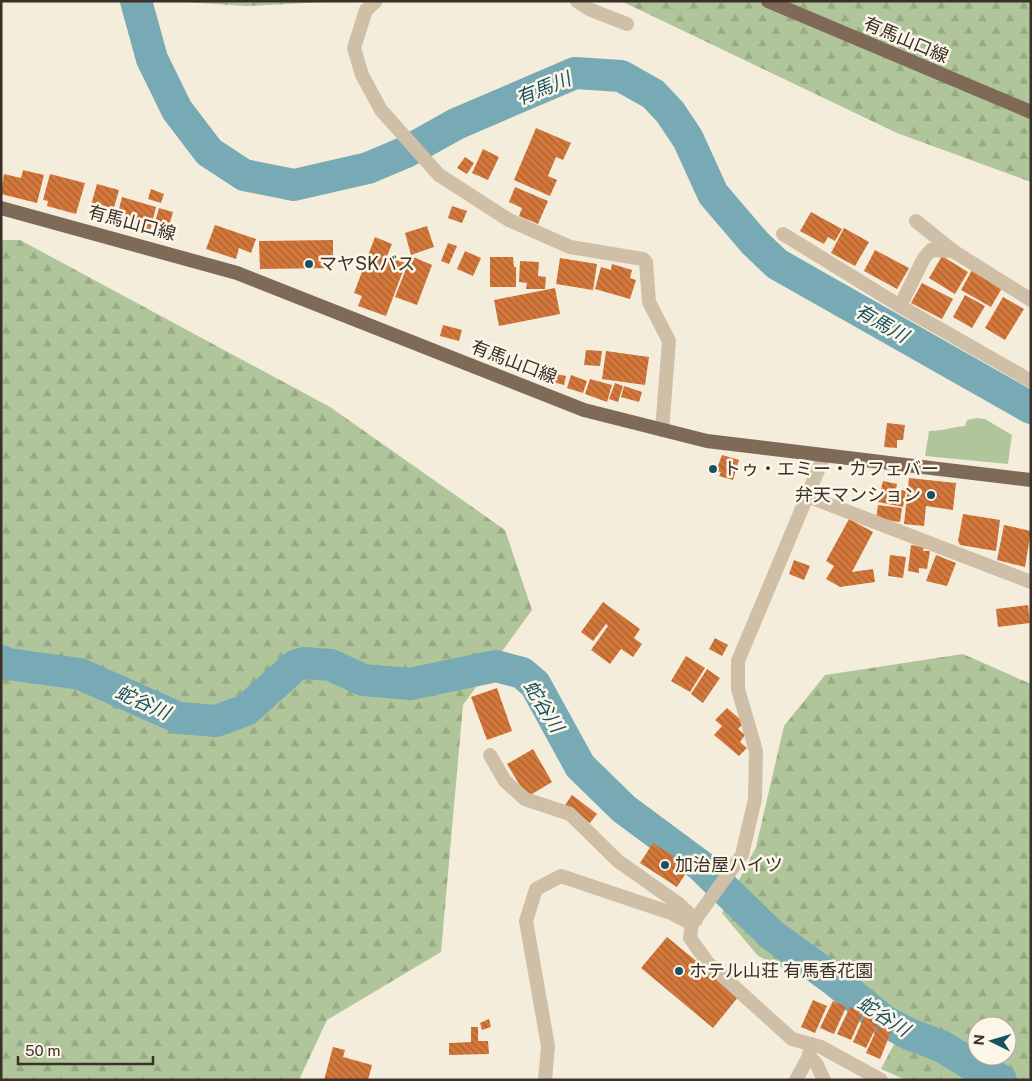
<svg xmlns="http://www.w3.org/2000/svg" width="1032" height="1081" font-family="'Public Sans','Noto Sans JP',sans-serif">
  <style>
    .forest { fill: url(#forest-firs); fill-rule: evenodd }
    .green { fill: #b0c69a }
    .lines { fill: none; stroke-linecap: round; stroke-linejoin: round }
    .river { stroke: #77aab5; stroke-width: 32 }
    .building { fill: url(#building-back-hatch) }
    .minor { stroke: #cfbfa6; stroke-width: 14 }
    .primary { stroke: #7e6a57; stroke-width: 14 }
    .poi-dot { fill: #185161; stroke: #fcf6e9; stroke-width: 2 }
    .labels { text-anchor: middle; stroke-width: 5; stroke-linejoin: round; paint-order: stroke }
    .street-label { font-size: 18px; fill: #3a3028; stroke: #fcf6e9 }
    .poi-label { font-size: 18px; fill: #3a3028; stroke: #fcf6e9; text-anchor: start }
    .water-label { font-size: 19px; font-style: italic; fill: #185161; stroke: #fcf6e9 }
  </style>
  <defs>
    <pattern id="forest-firs" width="22" height="20" patternUnits="userSpaceOnUse" patternTransform="scale(1.25)"><rect width="22" height="20" fill="#b0c69a"/><path d="M5 1l3.5 6h-7zM16 11l3.5 6h-7z" fill="#98aa85"/></pattern>
    <pattern id="building-back-hatch" width="6" height="6" patternUnits="userSpaceOnUse" patternTransform="scale(1.25)"><rect width="6" height="6" fill="#d3773b"/><path d="M-1 5l2 2M0 0l6 6M5-1l2 2" fill="none" stroke="#ac6232"/></pattern>
  </defs>
  <rect width="100%" height="100%" fill="#f5eddc"/>
  <!-- forest -->
  <g class="forest">
    <polygon points="167,1 345,1 247,6"/>
    <polygon points="621,1 1031,1 1031,182 897,133"/>
    <polygon points="1,240 20,240 330,407 505,530 532,610 463,705 441,952 327,1020 299,1080 1,1080"/>
    <path d="M963,654L1031,684V1080H906L881,1069L904,1025L758,956L722,913L756,847L784,726L825,675ZM977,1026H1007V1056H977Z"/>
  </g>
  <!-- green -->
  <path class="green" d="M977,418L985,419L1012,435L1008,464L925,456L929,431C943,431 952,427 965,426L967,420Z"/>
  <g class="lines">
    <!-- river -->
    <g class="river">
      <polyline points="136,1 152,59 177,110 209,152 244,175 294,185 368,168 406,152 456,124 575,73 621,76 653,94 670,112 688,139 713,194 755,243 777,264 1031,408"/>
      <polyline points="1,661 8,664 80,674 179,718 216,721 246,710 295,666 304,663 331,665 363,680 410,684 496,666 522,673 535,684 580,766 624,809 701,866 772,935 834,980 883,1020 909,1034 941,1046 984,1072 1001,1080"/>
    </g>
  </g>
  <!-- building -->
  <g class="building">
    <polygon points="536,128 571,143 563,160 556,157 548,176 557,180 550,196 514,180"/>
    <polygon points="483,149 499,157 488,180 472,173"/>
    <polygon points="465,157 474,163 467,174 457,168"/>
    <polygon points="23,170 44,175 37,203 1,194 4,174 21,178"/>
    <polygon points="50,174 85,183 76,214 47,206 48,201 43,200"/>
    <polygon points="97,184 119,190 113,211 91,205"/>
    <polygon points="515,187 548,201 538,224 519,216 522,208 509,202"/>
    <polygon points="151,189 164,194 161,203 148,199"/>
    <polygon points="122,197 156,207 150,231 116,221"/>
    <polygon points="452,206 467,211 462,223 448,218"/>
    <polygon points="159,208 173,212 167,233 153,229"/>
    <polygon points="811,212 842,229 835,241 828,237 824,244 800,231"/>
    <polygon points="215,225 256,239 251,253 239,248 236,259 206,249"/>
    <polygon points="427,226 434,247 411,255 405,233"/>
    <polygon points="844,228 869,242 855,266 831,253"/>
    <polygon points="375,237 392,244 387,256 406,263 386,316 358,306 362,296 354,293"/>
    <polygon points="333,240 333,268 260,269 259,241"/>
    <polygon points="448,243 457,246 449,264 441,261"/>
    <polygon points="875,250 909,268 897,289 864,271"/>
    <polygon points="465,251 481,258 473,276 457,269"/>
    <polygon points="411,256 432,265 417,305 395,297"/>
    <polygon points="942,256 968,272 955,294 929,278"/>
    <polygon points="490,257 513,257 514,267 516,267 516,287 490,287"/>
    <polygon points="560,258 597,264 593,290 556,284"/>
    <polygon points="520,261 539,262 538,276 546,277 545,289 526,289 527,283 519,282"/>
    <polygon points="612,264 632,270 630,278 636,280 630,299 595,289 601,267 611,270"/>
    <polygon points="972,270 1002,288 991,307 961,290"/>
    <polygon points="922,283 953,299 942,319 911,303"/>
    <polygon points="555,288 560,314 499,326 494,300"/>
    <polygon points="965,295 985,306 972,328 953,317"/>
    <polygon points="1003,297 1024,309 1005,340 985,328"/>
    <polygon points="443,325 462,330 459,341 440,336"/>
    <polygon points="586,350 602,351 600,366 584,365"/>
    <polygon points="606,351 649,357 645,385 602,379"/>
    <polygon points="546,372 566,376 564,385 544,380"/>
    <polygon points="571,375 587,381 583,393 567,388"/>
    <polygon points="590,379 612,385 607,402 585,394"/>
    <polygon points="615,383 623,386 618,402 609,399"/>
    <polygon points="624,386 642,392 639,402 621,397"/>
    <polygon points="887,423 905,425 903,440 897,440 897,448 884,447"/>
    <polygon points="722,455 739,460 733,480 719,476 721,472 716,471"/>
    <polygon points="909,478 956,483 953,510 926,506 924,526 904,524"/>
    <polygon points="883,481 897,484 896,489 906,491 903,507 878,502"/>
    <polygon points="878,505 902,508 900,522 876,519"/>
    <polygon points="963,514 1000,520 996,551 960,545 958,541"/>
    <polygon points="849,519 873,532 852,572 873,569 875,582 840,587 826,579 834,566 826,561"/>
    <polygon points="1004,525 1031,531 1025,567 997,560"/>
    <polygon points="911,545 924,547 923,551 930,551 927,569 919,568 919,573 908,571"/>
    <polygon points="890,555 906,557 903,578 888,576"/>
    <polygon points="936,555 956,563 947,586 926,581"/>
    <polygon points="794,560 810,566 804,580 789,574"/>
    <polygon points="603,602 640,629 634,638 642,644 633,657 621,649 610,664 591,650 608,626 606,624 593,641 581,632"/>
    <polygon points="1028,605 1030,623 998,627 996,609"/>
    <polygon points="715,638 728,645 722,656 709,649"/>
    <polygon points="686,656 705,668 690,692 671,681"/>
    <polygon points="707,669 720,678 703,703 691,694"/>
    <polygon points="497,688 512,731 487,740 471,697"/>
    <polygon points="727,708 741,720 742,725 738,729 745,735 740,742 747,748 739,756 714,735 722,726 715,720"/>
    <polygon points="533,749 552,782 527,797 507,764"/>
    <polygon points="572,795 597,814 590,823 565,805"/>
    <polygon points="653,843 690,867 677,887 640,863"/>
    <polygon points="667,937 739,996 713,1028 641,968"/>
    <polygon points="813,1000 827,1006 815,1033 801,1027"/>
    <polygon points="833,1001 846,1007 834,1034 820,1028"/>
    <polygon points="850,1007 863,1013 851,1040 837,1034"/>
    <polygon points="865,1015 879,1021 866,1048 853,1042"/>
    <polygon points="489,1019 491,1027 482,1030 480,1023"/>
    <polygon points="878,1026 891,1032 880,1059 866,1053"/>
    <polygon points="471,1027 478,1027 478,1041 488,1041 489,1054 449,1055 449,1043 471,1042"/>
    <polygon points="333,1047 345,1050 343,1057 372,1065 368,1080 324,1080"/>
  </g>
  <g class="lines">
    <!-- minor -->
    <g class="minor">
      <polyline points="376,1 366,10 354,48 362,75 381,110 439,175 509,220 570,247 643,259 646,262 649,302 669,341 662,430"/>
      <polyline points="577,1 591,10 627,24"/>
      <polyline points="916,221 953,251 1031,300"/>
      <polyline points="783,234 900,306 1031,381"/>
      <polyline points="900,306 924,258 931,250 953,251"/>
      <polyline points="824,456 738,661 738,689 756,751 755,799 742,855 692,924 690,938 708,963 792,1039 821,1047 881,1080"/>
      <polyline points="807,496 1031,582"/>
      <polyline points="490,755 505,781 525,799 570,814 618,861 679,904 696,920"/>
      <polyline points="811,1044 809,1056 817,1065 824,1080"/>
      <polyline points="545,1080 548,1046 526,921 536,889 561,876 671,913 692,924"/>
      <polyline points="796,1080 809,1056"/>
    </g>
    <!-- primary -->
    <g class="primary">
      <polyline points="768,1 1031,112"/>
      <polyline points="1,208 237,273 584,410 707,441 1031,480"/>
    </g>
  </g>
  <!-- markers -->
  <g class="poi-dot">
    <circle cx="309" cy="264" r="5"/>
    <circle cx="713" cy="469" r="5"/>
    <circle cx="931" cy="495" r="5"/>
    <circle cx="665" cy="865" r="5"/>
    <circle cx="679" cy="971" r="5"/>
  </g>
  <g class="labels">
    <!-- street labels -->
    <g class="street-label">
      <text transform="translate(906 40) rotate(23)" y="6">有馬山口線</text>
      <text transform="translate(132 223) rotate(15)" y="6">有馬山口線</text>
      <text transform="translate(514 362) rotate(21)" y="6">有馬山口線</text>
    </g>
    <!-- poi labels -->
    <g class="poi-label">
      <text x="319" y="270">マヤSKバス</text>
      <text x="723" y="475">トゥ・エミー・カフェバー</text>
      <text x="921" y="501" text-anchor="end">弁天マンション</text>
      <text x="675" y="871">加治屋ハイツ</text>
      <text x="689" y="977">ホテル山荘 有馬香花園</text>
    </g>
    <!-- water labels -->
    <g class="water-label">
      <text transform="translate(543 88) rotate(-22)" y="7">有馬川</text>
      <text transform="translate(882 323) rotate(30)" y="7">有馬川</text>
      <text transform="translate(143 702) rotate(24)" y="7">蛇谷川</text>
      <text transform="translate(544 706) rotate(58)" y="7">蛇谷川</text>
      <text transform="translate(884 1016) rotate(32)" y="7">蛇谷川</text>
    </g>
  </g>
  <!-- border -->
  <rect width="1032" height="1081" fill="none" stroke="#3a3028" stroke-width="5"/>
  <!-- north arrow -->
  <g transform="translate(992 1041) rotate(275)"><circle r="24" fill="#fcf6e9" stroke="#aea79c"/>
  <path d="M0-4L9 19L0 12L-9 19Z" fill="#185161"/>
  <text y="-8" font-size="14" font-weight="bold" text-anchor="middle" fill="#3a3028">N</text>
  </g>
  <!-- scale -->
  <path d="M18 1056v8h135v-8" fill="none" stroke="#3a3028" stroke-width="2.5"/>
  <text x="25" y="1056" font-size="15" fill="#3a3028" stroke="#fcf6e9" stroke-width="4" paint-order="stroke">50 m</text>
</svg>
